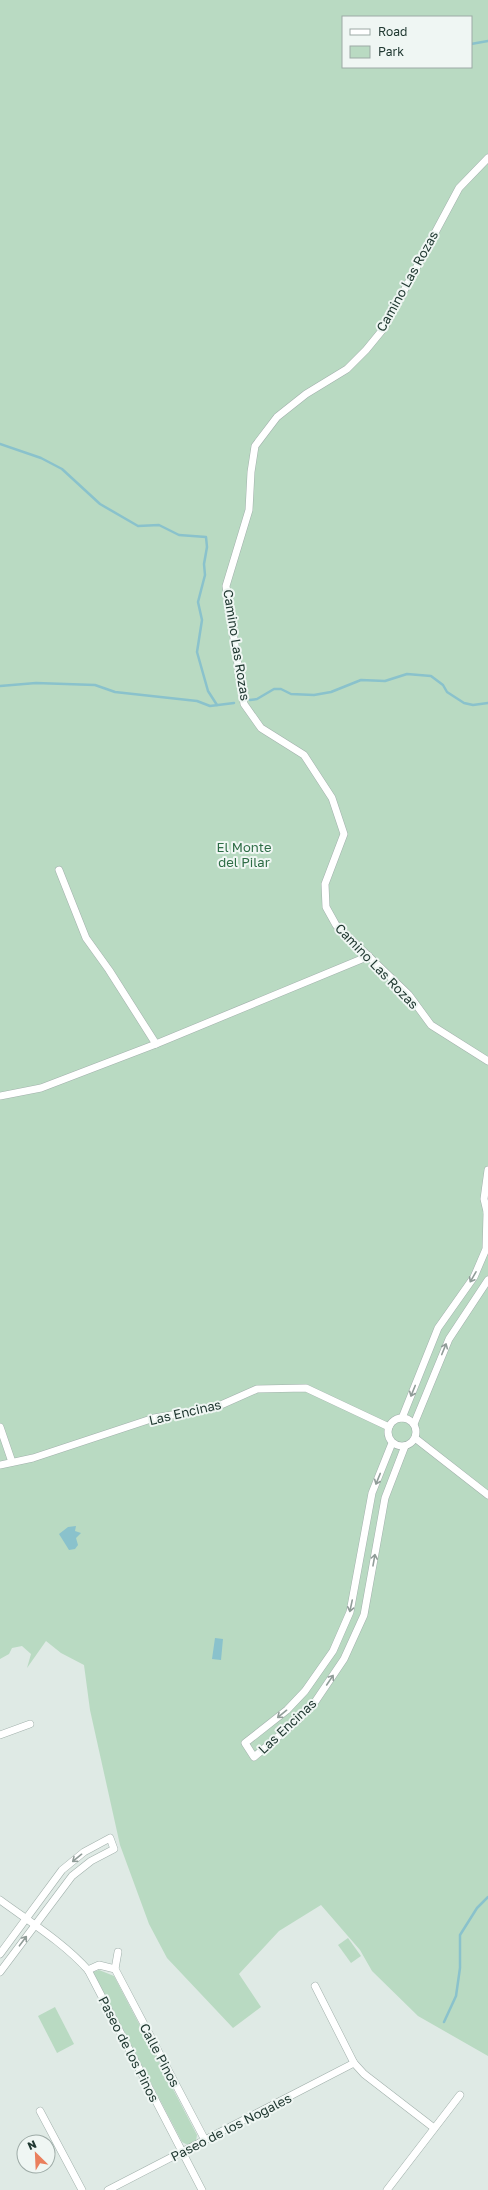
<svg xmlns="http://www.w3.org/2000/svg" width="488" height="2190" font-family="'Golos Text',sans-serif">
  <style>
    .green { fill: #b9dac2; fill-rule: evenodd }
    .water { fill: #8ac2cc }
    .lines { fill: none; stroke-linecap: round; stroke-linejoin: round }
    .stream { stroke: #8ac2cc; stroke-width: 2.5 }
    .street-casing { stroke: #a2b1ac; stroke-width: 8 }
    .street { stroke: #fff; stroke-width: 7 }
    .oneway { stroke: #909c98 }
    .labels { text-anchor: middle; stroke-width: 4; stroke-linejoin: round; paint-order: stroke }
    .street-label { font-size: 13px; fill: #213932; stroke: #eff6f3 }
    .park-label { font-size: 13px; fill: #2e6d46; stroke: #eff6f3 }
  </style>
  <rect width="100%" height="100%" fill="#dfeae5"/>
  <!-- green -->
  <g class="green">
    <path d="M0,0H488V2056L418,2016L372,1971L360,1950L321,1905L279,1931L239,1974L261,2007L233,2028L167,1958L149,1924L120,1845L90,1710L84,1665L61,1653L46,1641L27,1668L31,1654L22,1646L12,1648L9,1654L0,1659ZM343,17H471V67H343Z"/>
    <polygon points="348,1938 361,1956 351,1963 338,1945"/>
    <polygon points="99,1970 114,1976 197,2135 196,2141 188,2145 182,2142 93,1972"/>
    <polygon points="55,2007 74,2044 57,2053 38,2016"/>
  </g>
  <!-- water -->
  <g class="water">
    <polygon points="76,1526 75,1531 81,1533 76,1538 78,1545 75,1549 69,1550 59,1534 68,1527"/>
    <polygon points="215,1638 223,1639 221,1660 212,1659"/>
  </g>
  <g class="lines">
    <!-- stream -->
    <g class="stream">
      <polyline points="471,44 488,41"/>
      <polyline points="0,444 41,458 62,469 100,504 138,526 159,525 179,535 206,537 207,547 204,564 205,575 198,602 202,620 197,652 208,691 217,705"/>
      <polyline points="0,686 36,683 95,685 115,692 197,701 210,706 234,703"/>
      <polyline points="250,700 257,699 274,689 281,689 291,694 314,695 331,692 361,680 385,681 407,674 431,676 443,685 447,692 464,703 473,705 488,703"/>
      <polyline points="444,2022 456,1996 460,1968 460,1935 477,1908 488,1897"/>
    </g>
    <defs>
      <g id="street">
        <polyline points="488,158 459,188 384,328 366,350 347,369 306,394 277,417 255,446 251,472 249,510 226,586 244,704 261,728 304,755 332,798 344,834 325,884 326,907 336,925 409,995 431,1025 488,1061"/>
        <polyline points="59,870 86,938 109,970 156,1044"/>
        <polyline points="0,1096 41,1088 156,1044 369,956"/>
        <polyline points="488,1170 484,1199 488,1216"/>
        <circle cx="402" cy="1432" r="14"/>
        <polyline points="402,1418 438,1328 474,1277 486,1249 487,1213"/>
        <polyline points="414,1424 449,1339 488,1280"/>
        <polyline points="0,1427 12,1462"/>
        <polyline points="415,1438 488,1495"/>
        <polyline points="392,1443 372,1493 350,1612 333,1651 305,1691 287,1710 245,1743 254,1757 298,1720 315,1702 344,1659 364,1615 385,1498 405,1446"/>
        <polyline points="0,1465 33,1458 154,1418 214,1408 257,1389 306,1388 389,1427"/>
        <polyline points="0,1735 30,1724"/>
        <path d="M0,1900C30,1922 64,1943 88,1970L202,2190"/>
        <polyline points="118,1952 115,1969 205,2140"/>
        <polyline points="0,1954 62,1870 84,1852 110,1838 114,1849 91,1861 72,1876 0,1972"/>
        <polyline points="88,1970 99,1965 115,1969"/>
        <polyline points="315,1986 354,2063 364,2074 434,2128"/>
        <polyline points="40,2111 82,2190"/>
        <polyline points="108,2190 354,2063"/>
        <polyline points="387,2190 460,2095"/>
      </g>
    </defs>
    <!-- street casing -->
    <use href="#street" class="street-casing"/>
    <!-- street -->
    <use href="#street" class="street"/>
  </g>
  <!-- one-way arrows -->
  <defs><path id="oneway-shaft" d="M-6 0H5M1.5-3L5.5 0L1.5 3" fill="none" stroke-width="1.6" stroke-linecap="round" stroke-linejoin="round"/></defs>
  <g class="oneway">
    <use href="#oneway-shaft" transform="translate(473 1277) rotate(120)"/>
    <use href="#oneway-shaft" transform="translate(444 1349) rotate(-68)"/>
    <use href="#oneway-shaft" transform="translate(413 1391) rotate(112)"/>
    <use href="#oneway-shaft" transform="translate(378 1479) rotate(112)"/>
    <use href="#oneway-shaft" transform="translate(374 1560) rotate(-80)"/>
    <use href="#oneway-shaft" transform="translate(351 1606) rotate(102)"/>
    <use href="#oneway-shaft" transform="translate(330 1680) rotate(-56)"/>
    <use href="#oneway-shaft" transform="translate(282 1714) rotate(141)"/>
    <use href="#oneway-shaft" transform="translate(77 1858) rotate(141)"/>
    <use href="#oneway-shaft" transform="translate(23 1941) rotate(-53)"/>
  </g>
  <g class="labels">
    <!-- street labels -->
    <g class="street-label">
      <text transform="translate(407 281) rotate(-61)" y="5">Camino Las Rozas</text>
      <text transform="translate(237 645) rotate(81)" y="5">Camino Las Rozas</text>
      <text transform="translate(377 966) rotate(46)" y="5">Camino Las Rozas</text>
      <text transform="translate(185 1412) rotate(-13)" y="5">Las Encinas</text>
      <text transform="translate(287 1726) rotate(-43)" y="5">Las Encinas</text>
      <text transform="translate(129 2049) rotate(63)" y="5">Paseo de los Pinos</text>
      <text transform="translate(160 2055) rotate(62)" y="5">Calle Pinos</text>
      <text transform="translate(231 2127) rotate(-27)" y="5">Paseo de los Nogales</text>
    </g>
    <!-- park labels -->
    <g class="park-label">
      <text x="244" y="852">El Monte<tspan x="244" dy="15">del Pilar</tspan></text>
    </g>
  </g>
  <!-- legend -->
  <rect x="342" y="16" width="130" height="52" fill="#eff6f3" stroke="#9daaa6"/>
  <rect x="350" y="29" width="20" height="6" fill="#ffffff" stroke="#9daaa6"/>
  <text x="378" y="36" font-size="12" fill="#213932">Road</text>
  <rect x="350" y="46" width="20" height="12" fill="#b9dac2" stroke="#9daaa6"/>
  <text x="378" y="56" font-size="12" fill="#213932">Park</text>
  <!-- north arrow -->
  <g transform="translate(36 2154) rotate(336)"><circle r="19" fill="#eff6f3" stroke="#9daaa6"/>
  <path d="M0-3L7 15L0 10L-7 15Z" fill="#ea7f5d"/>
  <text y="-6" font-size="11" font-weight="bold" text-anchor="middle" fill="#213932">N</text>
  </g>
</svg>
